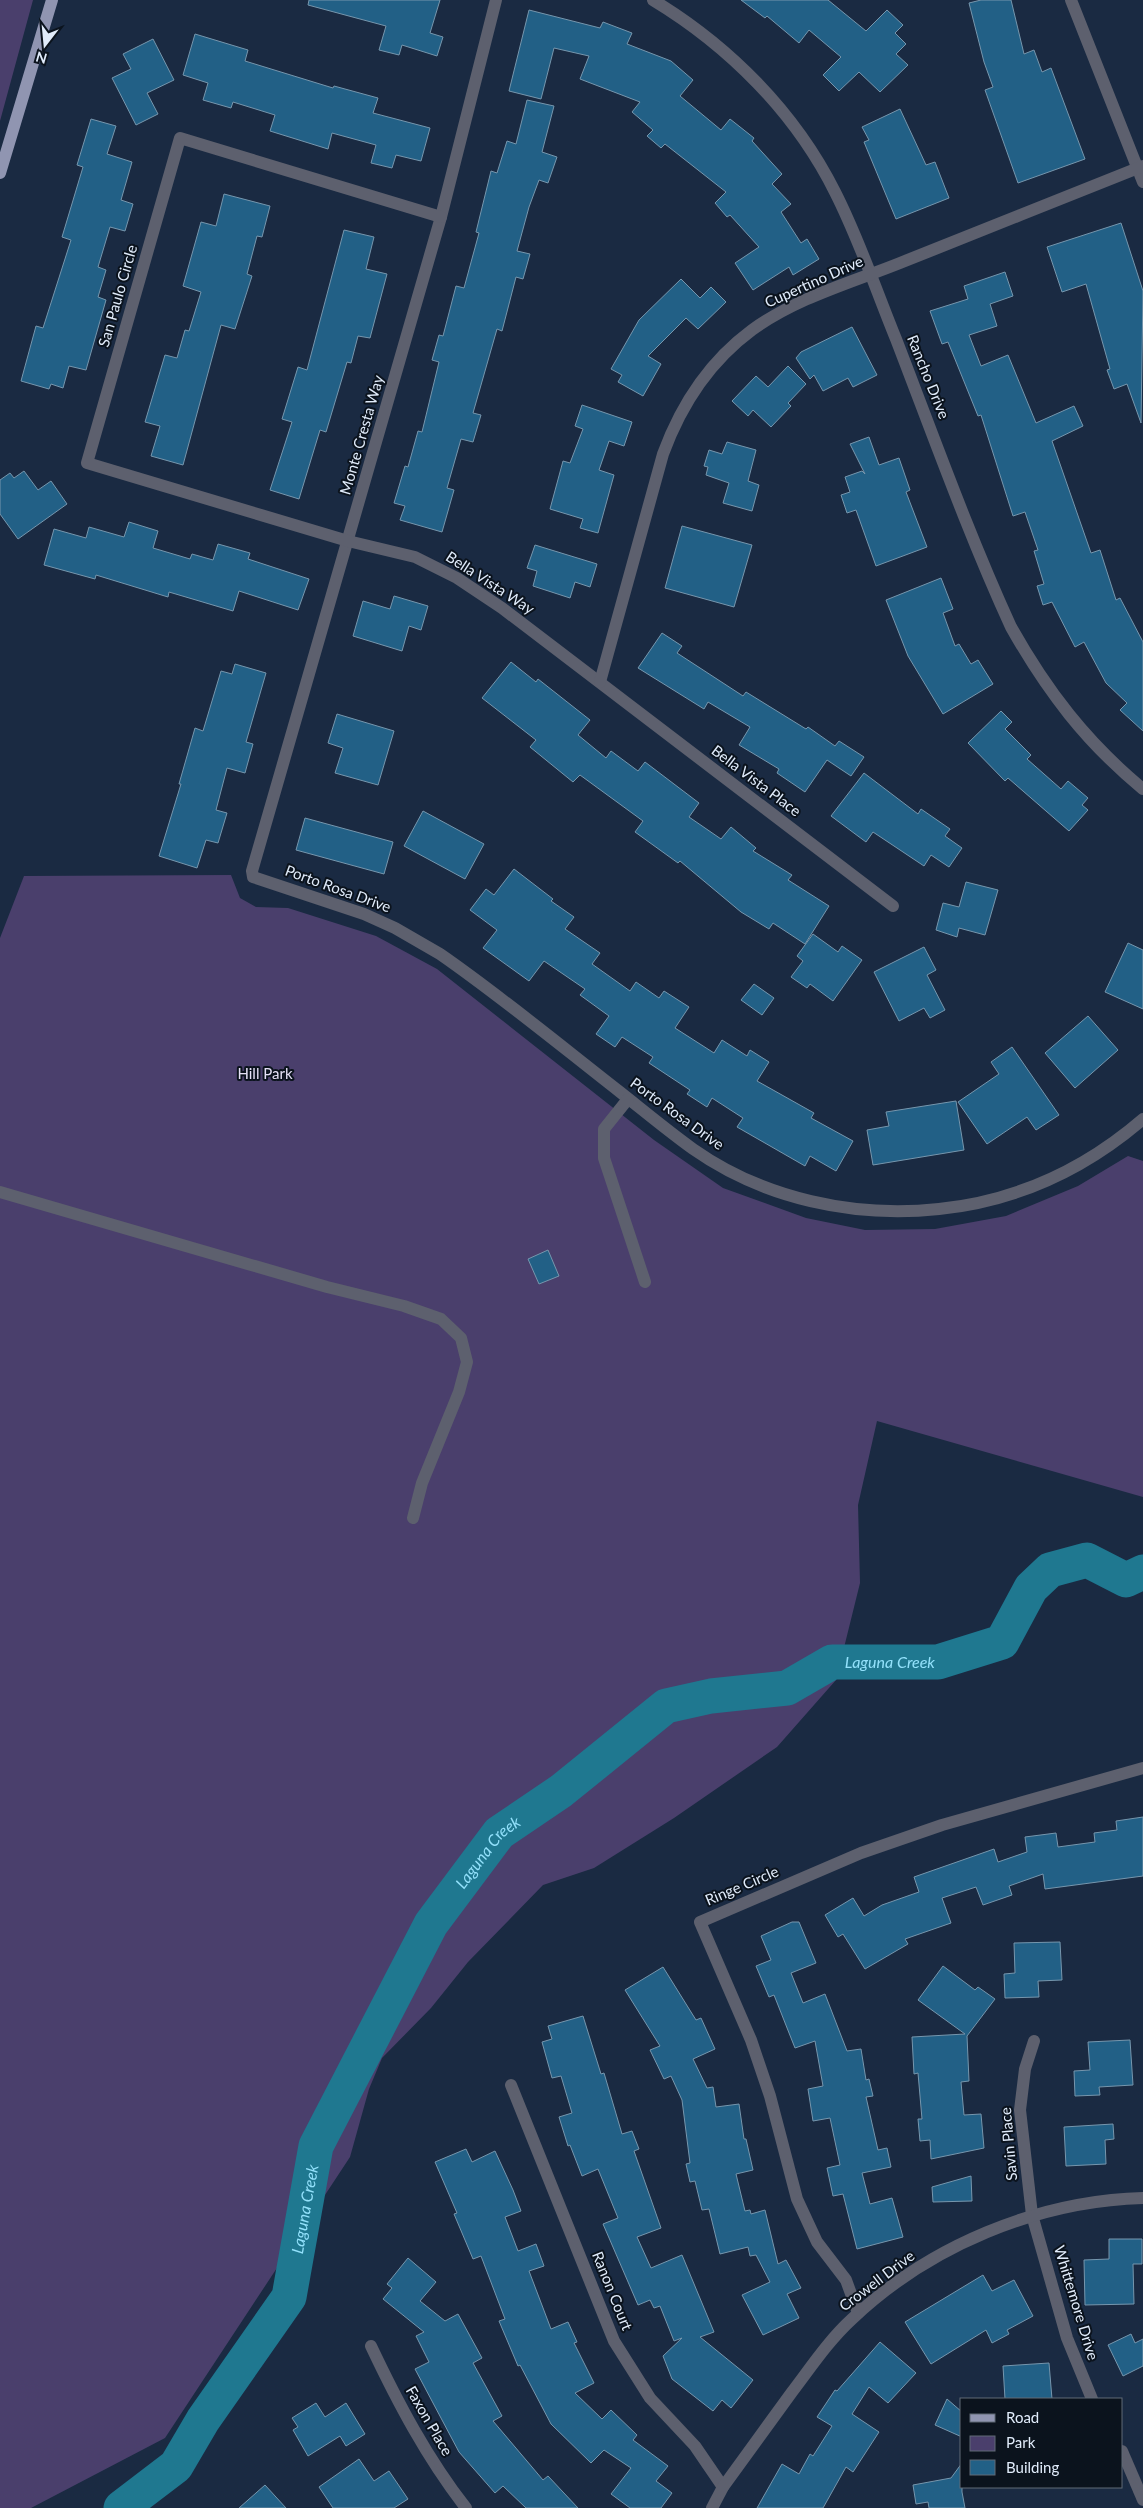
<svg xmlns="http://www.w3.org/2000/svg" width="1143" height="2508" font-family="Lato,sans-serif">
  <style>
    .green { fill: #4a3f6c }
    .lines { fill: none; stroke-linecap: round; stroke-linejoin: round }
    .river { stroke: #1f7890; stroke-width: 35 }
    .building { fill: #226086; stroke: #7696ad }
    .minor { stroke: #5d606e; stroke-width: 12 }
    .major { stroke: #9095b1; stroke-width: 12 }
    .labels { text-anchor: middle; stroke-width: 4; stroke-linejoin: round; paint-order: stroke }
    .street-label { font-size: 15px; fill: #e1ecfb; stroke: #0b131d }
    .park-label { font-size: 15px; fill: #e5e1f6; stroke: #0b131d }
    .water-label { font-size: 16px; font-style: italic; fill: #93e1fb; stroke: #0b131d }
  </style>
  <rect width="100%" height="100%" fill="#1a2a42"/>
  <!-- green -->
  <g class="green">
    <polygon points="0,0 33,0 0,121"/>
    <polygon points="231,875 240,898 256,907 288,908 376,936 437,969 654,1140 723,1188 806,1218 865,1230 935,1229 1006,1216 1078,1186 1128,1156 1143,1161 1143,1497 877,1421 858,1505 860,1583 836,1680 777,1747 674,1818 594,1868 543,1885 468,1962 431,2008 382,2058 369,2089 350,2157 165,2438 31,2508 0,2508 0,938 24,876"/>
  </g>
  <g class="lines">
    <!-- river -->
    <path class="river" id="s1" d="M121,2508L176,2466L203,2420L289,2297L316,2146L431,1924L499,1833L561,1791L666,1706L711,1696L787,1688L832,1662H938L1002,1642L1031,1588L1050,1570L1087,1560L1126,1580L1143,1572"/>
  </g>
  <!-- building -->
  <g class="building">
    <polygon points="309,0 440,0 430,33 443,37 437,56 402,45 399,55 379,50 386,26 308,5"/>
    <polygon points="741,0 828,0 866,31 887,10 903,25 895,33 906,44 896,54 908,65 880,92 859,72 839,91 823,75 841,57 809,30 799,43 767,16 765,18"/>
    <polygon points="981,0 1011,0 1024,54 1034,50 1042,72 1051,68 1085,159 1018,183 985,90 993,87 984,62 969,3"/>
    <polygon points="529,10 600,28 603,22 632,33 627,44 671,61 693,80 680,96 721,130 730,119 754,138 752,141 782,174 772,184 791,204 781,212 801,243 807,239 819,259 793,275 789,267 753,290 735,263 759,247 730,215 727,217 715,203 726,192 665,144 661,148 647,136 653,130 632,112 640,102 580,79 589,56 554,48 541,99 509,91"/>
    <polygon points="195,34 248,50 245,61 333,88 334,86 378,98 373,113 430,128 421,161 396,155 392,168 371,163 376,145 332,133 328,149 270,131 275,115 233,102 231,108 203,100 208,83 183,75"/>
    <polygon points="153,39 174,80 147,93 158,114 136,125 112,78 131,69 123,54"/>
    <polygon points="527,100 554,106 542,152 557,157 548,183 539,180 529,207 517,251 530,254 523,279 516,277 502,331 497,329 473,413 481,415 473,442 461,439 447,488 454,490 442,532 400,520 405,506 394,503 405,466 408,467 418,431 422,432 439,362 432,360 439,335 443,336 456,286 464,288 479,233 476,232 491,171 497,173 507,141 516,144"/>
    <polygon points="900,109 926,165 935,162 949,198 896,219 864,142 869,140 862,127"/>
    <polygon points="91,119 116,126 107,154 132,162 121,200 133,204 125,231 110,227 98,267 106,270 98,297 106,300 86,370 69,366 63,388 51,384 49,389 21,381 36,326 43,328 71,240 62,237 83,167 77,165"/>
    <polygon points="224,194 270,206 262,237 257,236 247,274 252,276 235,329 221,325 183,465 151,456 160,426 145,422 165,355 177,358 185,330 189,331 201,292 183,286 201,222 216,226"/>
    <polygon points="1121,223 1143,291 1141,423 1127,384 1114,389 1107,370 1110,369 1086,284 1062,292 1047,247"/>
    <polygon points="344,230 374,237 366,269 387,274 370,338 358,336 351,363 347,362 326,432 320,430 299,499 270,490 292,422 282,419 298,367 307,370"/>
    <polygon points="1005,272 1013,296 990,304 997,326 969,335 981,366 1008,355 1036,423 1074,406 1083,426 1052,441 1091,553 1100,550 1116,600 1120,598 1143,642 1143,731 1120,710 1127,703 1106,683 1084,642 1075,647 1052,602 1043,605 1037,586 1044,584 1034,551 1038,550 1025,512 1013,516 981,415 978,416 948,342 942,344 930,311 968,299 964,286"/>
    <polygon points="681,279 700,298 711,287 726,302 698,329 686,318 648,356 661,364 643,396 618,382 622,375 611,369 639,320"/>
    <polygon points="852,327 877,375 853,387 848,378 823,391 814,375 810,379 796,358 801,352"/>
    <polygon points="788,366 806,384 788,403 791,406 771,427 753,410 748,416 732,401 756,376 768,387"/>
    <polygon points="582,405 632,422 624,446 609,441 599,470 614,475 598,533 580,528 583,519 550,509 563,461 570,463 583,429 575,426"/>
    <polygon points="869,437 879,465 899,458 910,490 906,492 927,547 876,566 856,510 847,513 841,495 850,492 845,477 862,471 865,474 850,444"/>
    <polygon points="727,442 756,450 748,481 759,485 752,511 723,503 729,483 706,475 708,467 704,466 709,450 722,454"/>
    <polygon points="24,471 38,490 51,481 67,504 18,539 0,514 0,480 10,473 14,478"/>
    <polygon points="129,522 158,531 153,548 190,559 192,554 213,560 218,544 250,553 248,559 309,579 298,610 239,591 233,611 169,592 168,597 96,575 95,579 44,565 54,529 86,538 89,527 124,537"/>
    <polygon points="682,526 752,545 734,607 665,588"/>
    <polygon points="535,545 597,564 590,587 575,582 570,598 533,586 537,571 527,568"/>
    <polygon points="941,578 953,609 943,613 955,646 959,644 971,664 978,660 993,684 943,714 908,656 886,600"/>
    <polygon points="394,596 428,606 421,630 409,626 402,651 353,636 363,601 390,609"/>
    <polygon points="662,633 682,646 677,653 743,696 746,692 806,729 808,727 835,746 839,741 864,757 851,776 827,760 805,792 777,773 779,769 739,745 750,727 708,702 704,709 638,668"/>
    <polygon points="511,662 536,682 538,679 590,720 578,735 606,758 611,751 638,771 645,762 699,803 689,817 721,839 731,827 756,848 753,851 792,875 788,880 829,906 805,944 773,923 769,929 741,912 680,861 678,863 635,832 643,821 580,775 573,782 530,747 536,740 482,698"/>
    <polygon points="235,664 266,673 246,742 253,744 245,773 227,768 216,810 227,813 218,843 206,840 197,868 159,856 181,784 179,784 195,728 203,731 221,671 232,674"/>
    <polygon points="1001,711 1012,722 1005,729 1031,755 1027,759 1061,789 1068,781 1088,798 1082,805 1088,810 1069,831 1008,778 1005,781 968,743"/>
    <polygon points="337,714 394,731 378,785 335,773 343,748 328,743"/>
    <polygon points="864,773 918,814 921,809 950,829 945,836 962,848 949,867 931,855 924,866 873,832 866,842 831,816"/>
    <polygon points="423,811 484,844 465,879 404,846"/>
    <polygon points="305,818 393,842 384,874 296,850"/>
    <polygon points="514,869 553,899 551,901 574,917 565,929 600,953 592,964 630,991 636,982 659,998 664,991 689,1007 675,1028 714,1053 722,1040 747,1056 750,1050 769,1062 757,1081 814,1113 811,1118 853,1141 836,1171 810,1156 805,1166 737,1127 743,1118 712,1098 707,1107 687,1094 690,1090 649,1063 653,1057 622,1037 615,1047 596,1034 609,1016 580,995 585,989 544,961 529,981 483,948 497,930 470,910 486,889 494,895"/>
    <polygon points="966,882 998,890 985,935 959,928 957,937 936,930 943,903 959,907"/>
    <polygon points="813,934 838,952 842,946 862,960 833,1001 810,984 807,988 791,977 803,961 797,956"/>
    <polygon points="1128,943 1143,950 1143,1009 1105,992"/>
    <polygon points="924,947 936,970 927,975 945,1010 930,1018 924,1008 899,1021 874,972"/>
    <polygon points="754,984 774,998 762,1015 741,1000"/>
    <polygon points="1088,1016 1118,1050 1075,1088 1045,1053"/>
    <polygon points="1012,1047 1059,1115 1036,1130 1027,1117 987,1144 958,1102 999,1074 991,1062"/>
    <polygon points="956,1101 964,1150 873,1165 867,1130 889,1126 886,1112"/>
    <polygon points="548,1250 559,1276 539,1284 528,1259"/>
    <polygon points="1143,1817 1143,1876 1045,1889 1043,1874 1009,1886 1012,1895 983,1905 976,1887 942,1898 951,1923 905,1939 908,1944 865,1969 843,1934 838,1937 825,1915 853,1898 864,1916 882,1905 919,1892 914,1877 994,1849 998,1862 1027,1852 1025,1837 1056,1833 1058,1847 1095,1842 1094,1833 1117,1830 1116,1821"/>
    <polygon points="792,1922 799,1922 816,1963 791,1973 803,2003 825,1994 847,2051 861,2049 866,2080 869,2079 873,2096 866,2097 878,2150 887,2148 891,2167 862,2173 870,2204 892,2198 903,2237 857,2249 843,2194 833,2196 827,2168 840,2165 830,2118 813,2121 808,2089 823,2086 815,2041 795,2048 774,1995 769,1997 756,1966 771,1960 761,1936"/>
    <polygon points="1060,1942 1062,1980 1038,1981 1039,1997 1005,1998 1004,1974 1015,1973 1014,1943"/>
    <polygon points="943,1966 975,1990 978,1987 995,1999 967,2036 969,2081 961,2082 964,2115 981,2114 984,2148 931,2159 930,2140 920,2141 918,2119 922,2119 918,2073 914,2074 912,2037 965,2034 918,2000"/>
    <polygon points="663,1967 696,2020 701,2018 715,2049 693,2059 707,2088 713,2087 716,2107 739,2104 744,2139 746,2139 753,2170 736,2174 745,2211 750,2210 751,2214 765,2210 778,2264 786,2260 801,2288 787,2294 799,2318 763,2335 742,2295 770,2282 756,2255 750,2256 748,2247 720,2254 709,2209 702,2210 695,2181 690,2182 686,2164 690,2163 682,2100 671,2076 664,2079 650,2050 660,2046 625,1990"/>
    <polygon points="583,2016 601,2074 604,2073 622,2134 632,2131 639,2149 634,2151 661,2228 637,2237 651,2268 682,2255 714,2332 700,2337 753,2380 731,2408 722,2400 713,2411 672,2379 663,2356 682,2338 674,2341 660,2306 654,2308 650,2300 638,2305 603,2224 618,2218 598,2169 582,2176 570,2145 568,2146 559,2117 572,2113 561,2076 552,2078 542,2042 552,2039 548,2026"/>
    <polygon points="1130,2040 1133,2085 1099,2087 1100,2095 1075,2096 1074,2071 1090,2070 1088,2042"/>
    <polygon points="1113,2124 1114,2139 1105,2140 1106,2164 1066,2166 1064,2127"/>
    <polygon points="466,2149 472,2162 495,2151 513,2190 521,2211 505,2217 518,2251 536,2244 544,2266 529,2271 551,2329 568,2322 577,2342 574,2343 594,2383 575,2393 602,2419 611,2410 637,2435 633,2440 668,2466 656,2481 672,2493 661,2508 630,2508 611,2494 631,2468 604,2450 591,2463 551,2424 520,2365 518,2366 499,2321 505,2319 481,2256 473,2259 454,2214 457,2213 435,2162"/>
    <polygon points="971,2176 972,2201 933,2202 932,2187"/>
    <polygon points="1109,2239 1142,2239 1142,2264 1133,2264 1134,2304 1085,2305 1084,2260 1109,2259"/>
    <polygon points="408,2258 436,2282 420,2301 445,2321 458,2314 482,2358 473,2363 502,2416 493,2421 543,2480 548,2476 578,2508 526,2508 503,2486 495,2493 459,2452 415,2369 429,2362 416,2336 424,2332 383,2299 392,2288 387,2284"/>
    <polygon points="983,2275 992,2291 1014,2280 1033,2316 1007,2330 1009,2334 992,2343 986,2330 931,2364 905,2322"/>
    <polygon points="1131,2334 1135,2343 1143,2339 1143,2366 1123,2376 1108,2345"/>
    <polygon points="880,2342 916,2373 888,2403 869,2387 852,2414 879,2432 853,2472 846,2467 823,2508 757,2508 782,2464 799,2474 810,2454 813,2456 832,2426 817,2417 835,2390 837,2391"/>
    <polygon points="1049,2363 1052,2399 1005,2399 1003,2366"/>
    <polygon points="947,2399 962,2412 962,2437 935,2425"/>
    <polygon points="316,2403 325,2417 346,2403 365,2434 346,2446 340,2436 308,2456 293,2430 298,2427 292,2418"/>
    <polygon points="359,2459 374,2481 389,2471 408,2499 394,2508 333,2508 319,2487"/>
    <polygon points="962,2463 962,2492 965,2508 929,2508 928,2502 916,2504 913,2485 951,2478"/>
    <polygon points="265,2485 286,2508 239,2508"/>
  </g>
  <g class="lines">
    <!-- minor -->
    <g class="minor">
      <path d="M496,0L441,217L252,871L253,877L364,914L395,928L440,954C502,997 561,1046 620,1092C644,1111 668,1131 693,1149C764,1199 854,1218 939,1209C1016,1201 1085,1169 1143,1119"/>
      <path d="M653,0C729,46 795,112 835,192C859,239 876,290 896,339C933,435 968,533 1011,627C1047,691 1086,742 1143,789"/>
      <polyline points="1071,0 1143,182"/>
      <polyline points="441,217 180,138 87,463 348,541 415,557 457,578 502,608 893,906"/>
      <path d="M600,682L663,454C681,405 710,361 752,330C796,298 850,283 900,263C981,231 1062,198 1143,166"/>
      <polyline points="628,1099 604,1129 604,1158 645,1282"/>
      <polyline points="0,1192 327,1287 404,1306 441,1319 461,1338 467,1362 459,1392 422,1483 413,1518"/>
      <polyline points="1034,2041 1025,2069 1020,2110 1032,2215 1067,2338 1092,2399"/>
      <polyline points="511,2085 614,2341 650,2398 695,2446 723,2487"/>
      <polyline points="858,2313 846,2280 817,2242 797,2199 770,2096 751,2040 700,1922 861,1853 942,1825 1143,1768"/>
      <path d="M371,2346C398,2403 427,2458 466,2508"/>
      <polyline points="1122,2451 1143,2500"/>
      <path d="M712,2508L723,2487C746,2455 769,2424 792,2392C811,2367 829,2340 852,2319C929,2246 1037,2201 1143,2198"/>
    </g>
    <!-- major -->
    <polyline class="major" points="0,173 52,0"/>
  </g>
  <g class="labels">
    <!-- street labels -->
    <g class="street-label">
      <text transform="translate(814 282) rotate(-24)" y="5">Cupertino Drive</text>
      <text transform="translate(118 296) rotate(-74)" y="5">San Paulo Circle</text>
      <text transform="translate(928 377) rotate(68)" y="5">Rancho Drive</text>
      <text transform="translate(362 435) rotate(-74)" y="5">Monte Cresta Way</text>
      <text transform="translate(490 583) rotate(33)" y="5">Bella Vista Way</text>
      <text transform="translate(756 781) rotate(37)" y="5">Bella Vista Place</text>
      <text transform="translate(338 889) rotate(20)" y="5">Porto Rosa Drive</text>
      <text transform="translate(677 1114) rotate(36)" y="5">Porto Rosa Drive</text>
      <text transform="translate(742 1886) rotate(-23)" y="5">Ringe Circle</text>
      <text transform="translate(1009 2144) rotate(-95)" y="5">Savin Place</text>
      <text transform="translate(877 2281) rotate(-37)" y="5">Crowell Drive</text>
      <text transform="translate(612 2291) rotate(68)" y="5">Ranon Court</text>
      <text transform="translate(1076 2303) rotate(73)" y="5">Whittemore Drive</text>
      <text transform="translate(429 2421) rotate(60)" y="5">Faxon Place</text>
    </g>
    <!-- park labels -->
    <g class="park-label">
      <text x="265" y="1079">Hill Park</text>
    </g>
    <!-- water labels -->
    <g class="water-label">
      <text dy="6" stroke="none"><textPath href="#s1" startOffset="1232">Laguna Creek</textPath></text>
      <text dy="6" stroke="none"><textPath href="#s1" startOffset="768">Laguna Creek</textPath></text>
      <text dy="6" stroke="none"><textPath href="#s1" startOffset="362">Laguna Creek</textPath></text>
    </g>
  </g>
  <!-- legend -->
  <rect x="960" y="2398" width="162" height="90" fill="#0b131d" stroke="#616a76"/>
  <rect x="970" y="2414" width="25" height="8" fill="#9095b1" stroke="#616a76"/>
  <text x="1006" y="2423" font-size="15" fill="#e1ecfb">Road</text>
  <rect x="970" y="2436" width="25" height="15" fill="#4a3f6c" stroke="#616a76"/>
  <text x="1006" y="2448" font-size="15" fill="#e1ecfb">Park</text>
  <rect x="970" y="2460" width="25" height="15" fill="#226086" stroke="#616a76"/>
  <text x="1006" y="2473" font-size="15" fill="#e1ecfb">Building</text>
  <!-- north arrow -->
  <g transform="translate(45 45) rotate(196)" stroke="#0b131d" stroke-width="4" paint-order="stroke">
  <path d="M0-4L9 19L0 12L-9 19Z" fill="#e1ecfb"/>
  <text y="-8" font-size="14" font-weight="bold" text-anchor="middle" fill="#e1ecfb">N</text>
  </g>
</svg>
